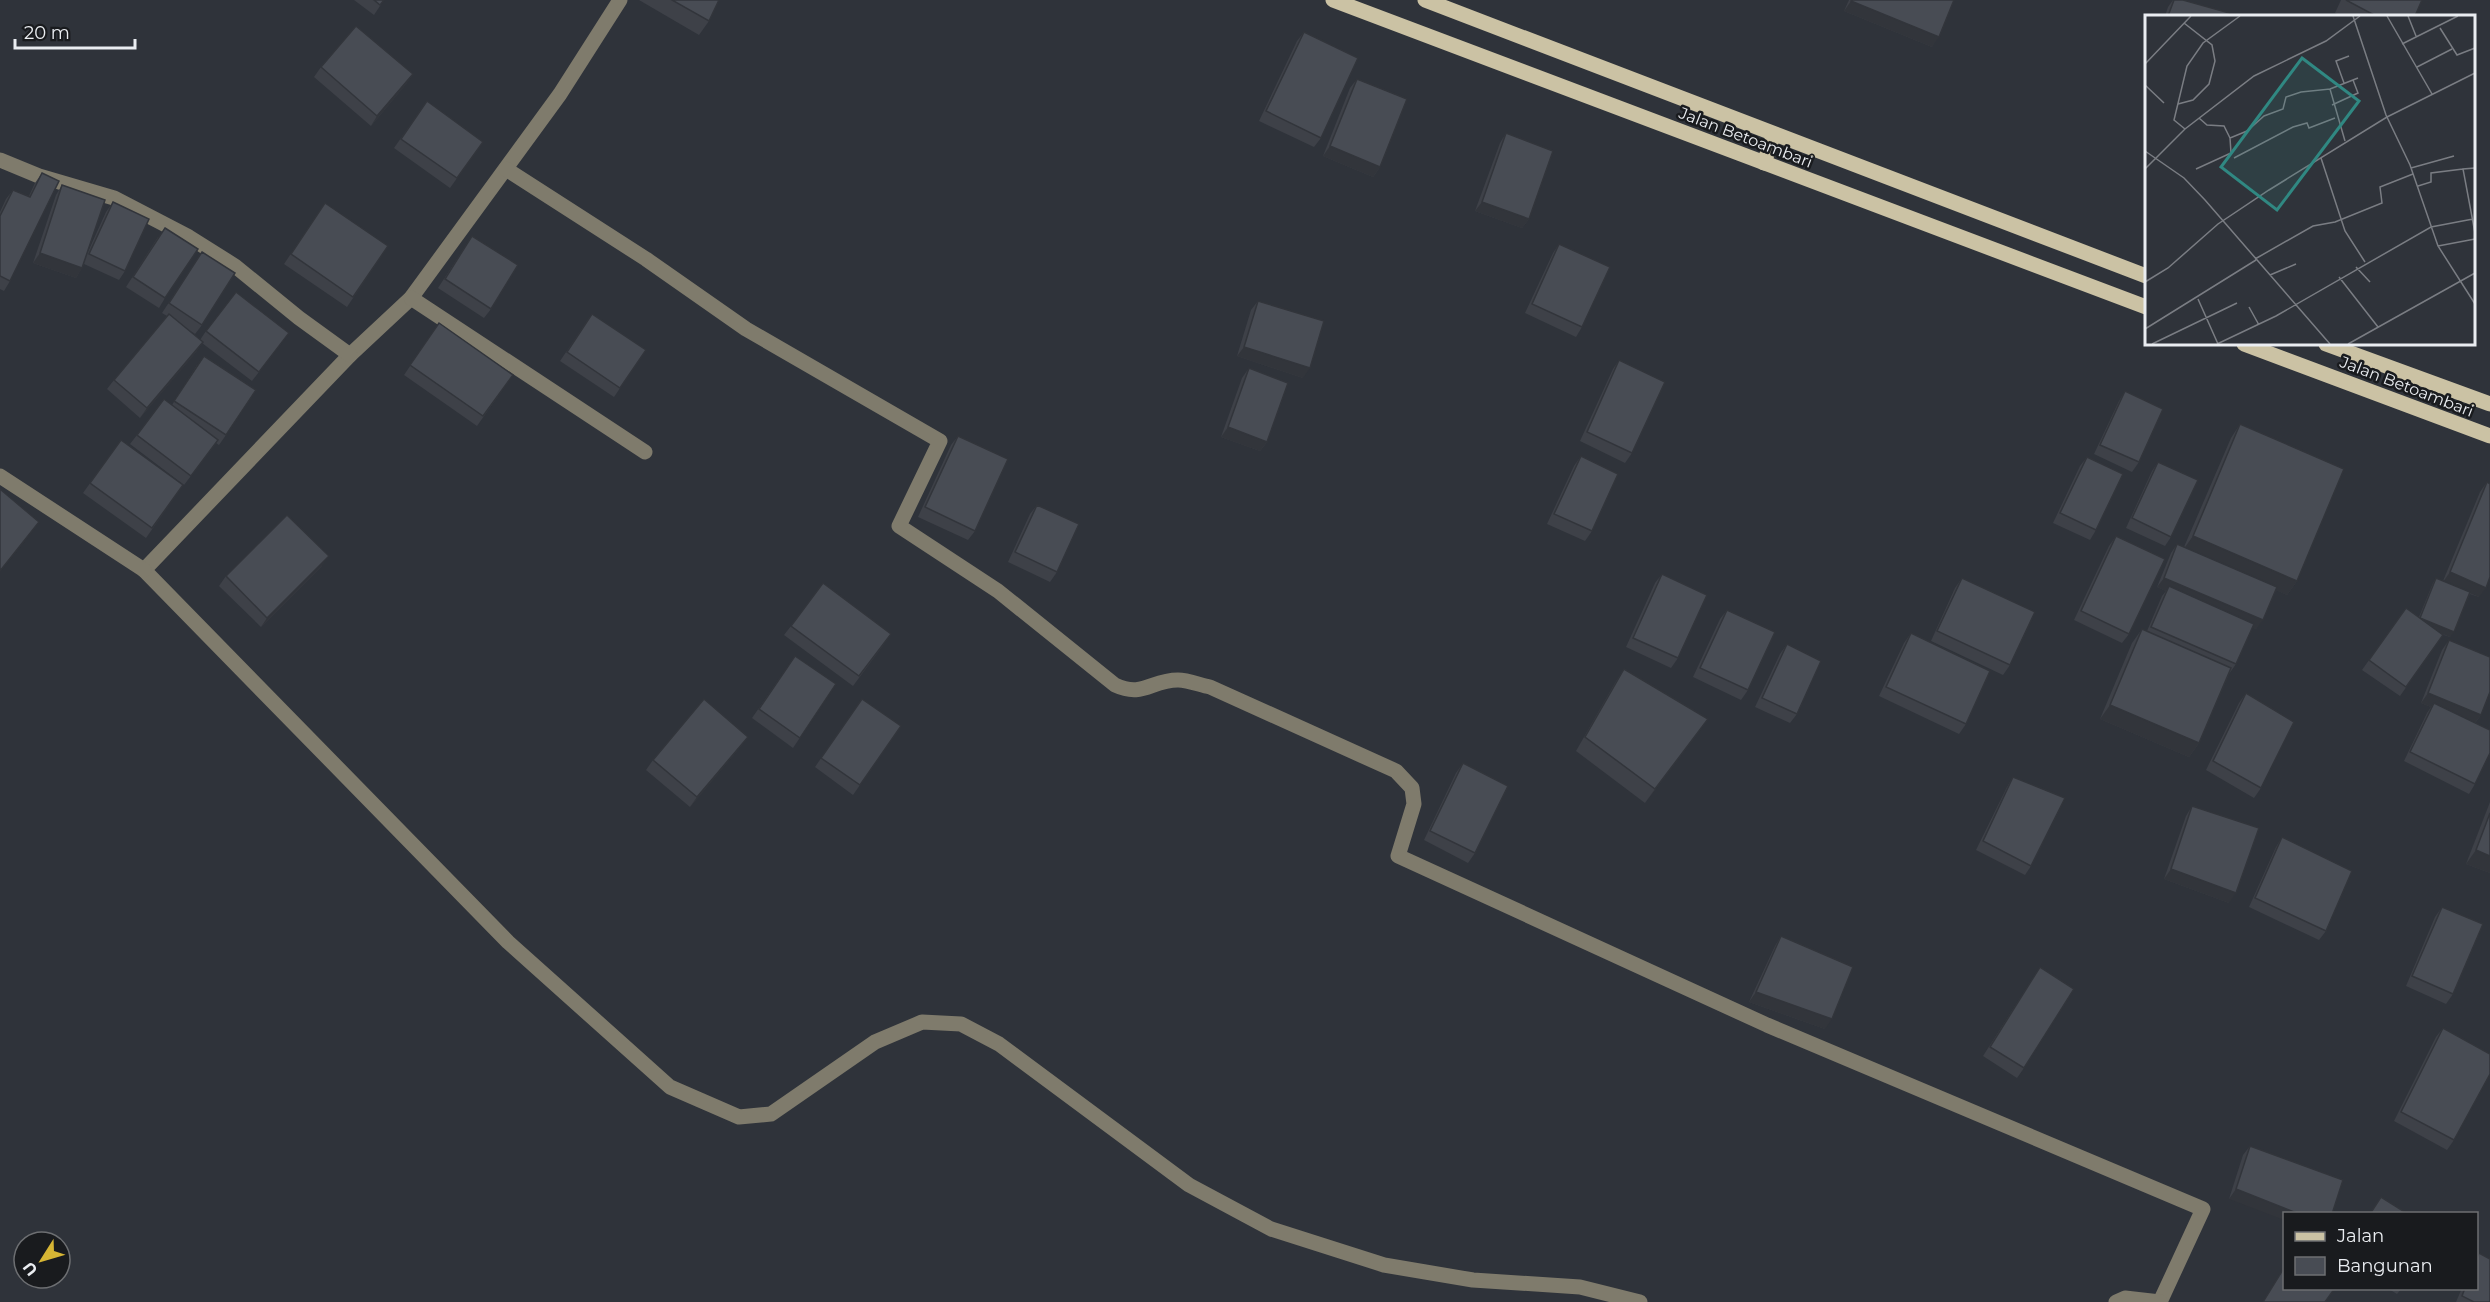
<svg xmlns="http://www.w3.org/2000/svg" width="2490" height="1302" font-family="Montserrat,sans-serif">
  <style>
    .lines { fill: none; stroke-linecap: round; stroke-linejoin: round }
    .minor { stroke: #7f7b6c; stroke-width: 15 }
    .major { stroke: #cbc2a4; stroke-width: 15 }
    .wall { fill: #3e4148 }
    .shaded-wall { fill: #32353b }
    .building { fill: #484c54; stroke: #32353b; stroke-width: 1.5 }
    .labels { text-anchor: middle; stroke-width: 5; stroke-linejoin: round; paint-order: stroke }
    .street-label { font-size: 16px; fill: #eaedf1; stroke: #191b1e }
    .inset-road { fill: none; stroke: #7a7d83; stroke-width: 1.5 }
    .view { fill: #308882; fill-opacity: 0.15; stroke: #308882; stroke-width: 3 }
    .inset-edge { fill: none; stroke: #eaedf1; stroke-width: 3 }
  </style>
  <rect width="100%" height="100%" fill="#2f333a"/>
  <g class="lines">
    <!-- minor -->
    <g class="minor">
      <polyline points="620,0 560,94 411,298 350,355 144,570 508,942 670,1087 739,1117 771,1114 875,1042 922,1022 961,1024 999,1044 1189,1185 1271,1229 1384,1265 1473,1280 1580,1287 1640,1302"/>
      <polyline points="0,160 39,176 114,198 189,237 235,266 299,318 350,355"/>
      <path d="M506,169L646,259L746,329L940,441L899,526L998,591L1115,685C1143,698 1151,680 1178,680C1188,680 1200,685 1210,687L1396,771L1412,788L1414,804L1398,856L1767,1025L2203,1209L2160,1302"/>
      <polyline points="411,298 645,452"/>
      <polyline points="0,476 144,570"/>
      <polyline points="2116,1302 2125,1298 2160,1302"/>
    </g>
    <!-- major -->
    <g class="major">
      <polyline points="1333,0 2146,307"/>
      <polyline points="1425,0 2146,276"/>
      <polyline points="1764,163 1774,134"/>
      <polyline points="2244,344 2490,436"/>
      <polyline points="2326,344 2490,404"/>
    </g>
  </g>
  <!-- wall -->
  <g class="wall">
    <polygon points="354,0 384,0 374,15"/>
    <polygon points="639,0 719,0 709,21 699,35"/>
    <polygon points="1849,0 1954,0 1932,47 1844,11"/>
    <polygon points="2173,0 2183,0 2240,16 2165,16 2168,7"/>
    <polygon points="2341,0 2422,0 2415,16 2341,16 2335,13"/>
    <polygon points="1304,32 1321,138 1314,147 1259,121 1297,41"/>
    <polygon points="321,67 413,74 406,84 371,126 314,77"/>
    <polygon points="1357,79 1380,167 1373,177 1323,156 1350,88"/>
    <polygon points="427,101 483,142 450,188 394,148"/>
    <polygon points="1506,133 1529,219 1522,228 1475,211 1500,143"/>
    <polygon points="42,173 10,281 4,291 0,289 0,212 6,199 13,190 29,196 35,183"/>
    <polygon points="62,185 86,256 106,212 113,202 125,271 119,280 84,264 76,278 33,263 56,195"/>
    <polygon points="325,203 388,246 347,307 284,264"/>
    <polygon points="472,236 491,309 484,318 438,288"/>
    <polygon points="158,237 165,298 159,308 126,287"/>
    <polygon points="1559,244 1582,327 1576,337 1525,313 1553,253"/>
    <polygon points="202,252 202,325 195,334 189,330 200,340 206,331 289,333 252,381 202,343 196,352 140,418 107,389 114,380 167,316 162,313"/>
    <polygon points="1258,301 1303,378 1237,356 1251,310"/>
    <polygon points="592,314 646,350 614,397 560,361"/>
    <polygon points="439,323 513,375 477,426 404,375"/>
    <polygon points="1619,360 1632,453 1625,463 1580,441 1613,369"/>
    <polygon points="197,365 226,435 219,445 216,443 184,485 130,444 137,435 172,405"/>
    <polygon points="1249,368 1267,442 1260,451 1221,437 1242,378"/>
    <polygon points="2125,391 2139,462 2132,472 2094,454 2119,401"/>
    <polygon points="2240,424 2297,581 2287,595 2276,590 2256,629 2252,627 2236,664 2229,674 2199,743 2189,757 2100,719 2132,643 2142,629 2147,631 2162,596 2166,591 2157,587 2171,553 2177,544 2184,547 2231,438"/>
    <polygon points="958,436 975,531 968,540 918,517 951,445"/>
    <polygon points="121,440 183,485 146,538 83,493"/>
    <polygon points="1581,456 1592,531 1585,541 1547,524 1574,466"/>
    <polygon points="2087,457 2096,530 2090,540 2053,523 2080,466"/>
    <polygon points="2158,462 2171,537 2165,546 2126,528 2152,471"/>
    <polygon points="2487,482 2479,597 2470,594 2450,637 2441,634 2443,635 2400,696 2362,670 2406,608 2419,617 2433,583 2436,578 2443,581 2480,492"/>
    <polygon points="1037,505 1057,572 1050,582 1008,562 1030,514"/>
    <polygon points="2116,536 2129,634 2122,643 2074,620 2109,546"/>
    <polygon points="322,566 261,627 219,586 226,576"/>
    <polygon points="1662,574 1678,658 1671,668 1626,647 1655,583"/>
    <polygon points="1962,578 2010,665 2003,675 1931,641 1955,588"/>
    <polygon points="1727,610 1748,690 1741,700 1693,677 1720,619"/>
    <polygon points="791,626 884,644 853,686 784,635"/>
    <polygon points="1911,633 1966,724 1959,734 1879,696 1904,643"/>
    <polygon points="2449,640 2481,715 2475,723 2475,784 2469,794 2404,761 2427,713 2431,707 2421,703 2442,650"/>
    <polygon points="1787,644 1797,714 1790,723 1755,707 1780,654"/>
    <polygon points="795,656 836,684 793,748 752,718"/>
    <polygon points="1624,669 1698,733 1645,803 1576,751 1615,683"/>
    <polygon points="2246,693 2261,788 2254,798 2206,770 2239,703"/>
    <polygon points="862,699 901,726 853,795 815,767"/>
    <polygon points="748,737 741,746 690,807 646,770 653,760"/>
    <polygon points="1463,763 1475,853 1468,863 1424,840 1456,773"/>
    <polygon points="2013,777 2031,866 2025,875 1976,850 2007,787"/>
    <polygon points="2490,802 2490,873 2466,864"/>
    <polygon points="2192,806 2229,903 2164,879 2186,816"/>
    <polygon points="2282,837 2326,931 2319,940 2249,907 2276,847"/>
    <polygon points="2442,907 2453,994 2446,1004 2406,986 2435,917"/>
    <polygon points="1781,936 1825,1029 1749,1002 1775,946"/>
    <polygon points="2040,967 2024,1068 2017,1078 1983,1056"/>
    <polygon points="2443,1028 2454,1140 2447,1150 2394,1121 2436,1037"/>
    <polygon points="2250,1146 2343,1180 2229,1199 2243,1155"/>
    <polygon points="2479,1253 2490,1302 2456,1302 2462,1288 2476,1288 2476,1257"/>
    <polygon points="2387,1288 2402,1288 2397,1294"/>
  </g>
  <!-- shaded-wall -->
  <g class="shaded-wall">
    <polygon points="1851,1 1939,37 1932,47 1844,11"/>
    <polygon points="413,74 406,84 371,126 377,116"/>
    <polygon points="1330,146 1380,167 1373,177 1323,156"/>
    <polygon points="1482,202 1529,219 1522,228 1475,211"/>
    <polygon points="40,253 82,268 76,278 33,263"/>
    <polygon points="203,342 196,352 140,418 147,408"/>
    <polygon points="1244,347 1310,368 1303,378 1237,356"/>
    <polygon points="1228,427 1267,442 1260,451 1221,437"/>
    <polygon points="39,522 33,531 0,572 0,571"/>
    <polygon points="2193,536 2297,581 2287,595 2183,550"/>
    <polygon points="329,556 322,566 261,627 267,618"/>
    <polygon points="2450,572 2486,588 2479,597 2443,582"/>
    <polygon points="2164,578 2263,620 2256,629 2167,591 2169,586 2166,591 2157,587"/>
    <polygon points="2420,618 2454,632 2450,637 2416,623"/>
    <polygon points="2428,693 2481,715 2474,724 2434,703 2431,707 2421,703"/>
    <polygon points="2110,705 2199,743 2189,757 2100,719"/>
    <polygon points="1708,719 1698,733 1645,803 1655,789"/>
    <polygon points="748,737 741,746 690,807 697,797"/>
    <polygon points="2476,850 2490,856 2490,873 2466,864"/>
    <polygon points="2171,869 2236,893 2229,903 2164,879"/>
    <polygon points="1756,992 1832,1019 1825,1029 1749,1002"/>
    <polygon points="2236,1189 2299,1214 2284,1214 2284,1220 2229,1199"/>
  </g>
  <!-- building -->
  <g class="building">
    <polygon points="374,0 384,0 380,5"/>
    <polygon points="672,0 719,0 709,21"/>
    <polygon points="1852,0 1954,0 1939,37 1851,1"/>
    <polygon points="2174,0 2183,0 2240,16 2168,16"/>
    <polygon points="2346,0 2422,0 2415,16 2376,16"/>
    <polygon points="356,26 413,74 377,116 321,67"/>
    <polygon points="1304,32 1358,58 1321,138 1266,111"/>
    <polygon points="1357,79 1407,99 1380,167 1330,146"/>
    <polygon points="427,101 483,142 457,178 401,139"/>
    <polygon points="1506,133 1553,151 1529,219 1482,202"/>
    <polygon points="42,173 59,181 10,281 0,276 0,216 13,190 30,197"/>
    <polygon points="62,185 105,200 82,268 40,253"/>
    <polygon points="113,202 149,219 125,271 89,254"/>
    <polygon points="325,203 388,246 353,297 291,254"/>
    <polygon points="165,228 198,249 165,298 133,277"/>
    <polygon points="472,236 518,265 491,309 445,279"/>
    <polygon points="1559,244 1610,267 1582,327 1532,304"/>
    <polygon points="202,252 235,273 202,325 169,303"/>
    <polygon points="236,292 289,333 259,372 206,331"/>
    <polygon points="1258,301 1324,321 1310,368 1244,347"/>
    <polygon points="169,314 203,342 147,408 114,380"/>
    <polygon points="592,314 646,350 620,388 567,352"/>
    <polygon points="439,323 513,375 483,416 410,365"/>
    <polygon points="204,356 256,390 226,435 174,401"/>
    <polygon points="1619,360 1665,382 1632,453 1587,432"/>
    <polygon points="1249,368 1288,383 1267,442 1228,427"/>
    <polygon points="2125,391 2163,409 2139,462 2100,445"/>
    <polygon points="164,399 218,440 191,476 137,435"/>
    <polygon points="2240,424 2344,469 2297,581 2193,536"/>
    <polygon points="958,436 1008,459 975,531 925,507"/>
    <polygon points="121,440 183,485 152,528 90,483"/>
    <polygon points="1581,456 1618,474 1592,531 1554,514"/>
    <polygon points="2087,457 2123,474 2096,530 2060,513"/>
    <polygon points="2158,462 2198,480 2171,537 2132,518"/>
    <polygon points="2487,482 2490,484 2490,577 2486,588 2450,572"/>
    <polygon points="0,489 39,522 0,571"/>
    <polygon points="1037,505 1079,524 1057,572 1015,552"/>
    <polygon points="287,515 329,556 267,618 226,576"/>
    <polygon points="2116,536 2165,559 2129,634 2081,611"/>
    <polygon points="2177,544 2277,587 2263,620 2164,578"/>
    <polygon points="1662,574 1707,595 1678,658 1633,638"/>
    <polygon points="1962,578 2035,612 2010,665 1937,631"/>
    <polygon points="2436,578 2470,592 2454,632 2420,618"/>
    <polygon points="823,583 891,634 859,676 791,626"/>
    <polygon points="2169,586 2254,624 2236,664 2151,627"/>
    <polygon points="2406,608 2443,635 2406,687 2369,660"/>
    <polygon points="1727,610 1775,632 1748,690 1700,668"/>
    <polygon points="2142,629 2231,668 2199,743 2110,705"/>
    <polygon points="1911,633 1990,671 1966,724 1886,687"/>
    <polygon points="2449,640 2490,657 2490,692 2481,715 2428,693"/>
    <polygon points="1787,644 1821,661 1797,714 1762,698"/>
    <polygon points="795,656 836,684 800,738 759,709"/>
    <polygon points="1624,669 1708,719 1655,789 1585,737"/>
    <polygon points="2246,693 2294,722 2261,788 2213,761"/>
    <polygon points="704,699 748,737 697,797 653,760"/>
    <polygon points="862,699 901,726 860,785 821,758"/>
    <polygon points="2434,703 2490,730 2490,753 2475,784 2410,752"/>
    <polygon points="1463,763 1508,786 1475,853 1430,831"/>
    <polygon points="2013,777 2065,798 2031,866 1983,841"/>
    <polygon points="2192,806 2259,828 2236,893 2171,869"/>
    <polygon points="2490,813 2490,856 2476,850"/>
    <polygon points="2282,837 2352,871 2326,931 2255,898"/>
    <polygon points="2442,907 2483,924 2453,994 2412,976"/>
    <polygon points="1781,936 1853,967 1832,1019 1756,992"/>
    <polygon points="2040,967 2074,989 2024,1068 1990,1047"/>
    <polygon points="2443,1028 2490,1054 2490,1074 2454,1140 2401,1112"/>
    <polygon points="2250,1146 2343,1180 2332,1214 2299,1214 2236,1189"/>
    <polygon points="2381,1197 2408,1214 2370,1214"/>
    <polygon points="2479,1253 2490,1259 2490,1302 2474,1302 2462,1296 2465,1288 2476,1288 2476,1260"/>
    <polygon points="2284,1268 2284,1288 2335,1288 2325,1302 2263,1302"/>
  </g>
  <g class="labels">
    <!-- street labels -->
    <g class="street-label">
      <text transform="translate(1746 137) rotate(21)" y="6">Jalan Betoambari</text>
      <text transform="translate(2407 386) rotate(21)" y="6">Jalan Betoambari</text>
    </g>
  </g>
  <!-- overview -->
  <g transform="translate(2145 15)">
    <rect width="330" height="330" fill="#2f333a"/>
    <path class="inset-road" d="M208,1L241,100L265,150L293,231L330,289M242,1L287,79M263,1L271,21M295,13L312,40L330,33M257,29L313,1M0,49L46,1M272,52L307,34M199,68L191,46L204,41M0,70L19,88M185,74L213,63M33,89L48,85L64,69L70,46L67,30L39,8M187,90L213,78L208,65M54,103L62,110L79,111L85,123M40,114L29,105L42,51L58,28L95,1M0,136L39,163L60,185L185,329M89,143L148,112L162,108L164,113L190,103M176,143L200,216L220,247M266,153L309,141M330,153L318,154L330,218M0,154L40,114L109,61L181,26L215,1M51,154L86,138L85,123L102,116L119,101L138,94L141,82L156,77L185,74L200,126M273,171L286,167V158L318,154M293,231L330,224M110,244L168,211L190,207L237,188L235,172L268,159M211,252L225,267M125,260L151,249M194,262L233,312M0,267L23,253L73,209L124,175L242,102L330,58M53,284L73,329M104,292L114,310M0,314L111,245M7,329L92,288M72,329L131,301L286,212L328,204M203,329L330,258"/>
    <path class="view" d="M157,43L214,86L132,195L76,152Z"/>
    <rect width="330" height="330" class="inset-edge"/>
  </g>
  <!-- legend -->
  <rect x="2283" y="1212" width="195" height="78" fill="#191b1e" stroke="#6d6f72" stroke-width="1.5"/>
  <rect x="2295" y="1232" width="30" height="9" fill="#cbc2a4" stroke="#6d6f72" stroke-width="1.5"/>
  <text x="2337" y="1242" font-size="18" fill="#eaedf1">Jalan</text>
  <rect x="2295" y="1257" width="30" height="18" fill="#484c54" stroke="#6d6f72" stroke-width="1.5"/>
  <text x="2337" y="1272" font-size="18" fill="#eaedf1">Bangunan</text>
  <!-- north arrow -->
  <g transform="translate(42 1260) rotate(233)"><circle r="28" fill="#191b1e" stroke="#6d6f72" stroke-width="1.5"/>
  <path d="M0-4.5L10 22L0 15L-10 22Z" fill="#d6b534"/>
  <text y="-9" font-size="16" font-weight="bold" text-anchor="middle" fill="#eaedf1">U</text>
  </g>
  <!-- scale -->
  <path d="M15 39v9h120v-9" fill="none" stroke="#eaedf1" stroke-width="3"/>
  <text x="24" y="39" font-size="18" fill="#eaedf1" stroke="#191b1e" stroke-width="4.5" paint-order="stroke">20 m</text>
</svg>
